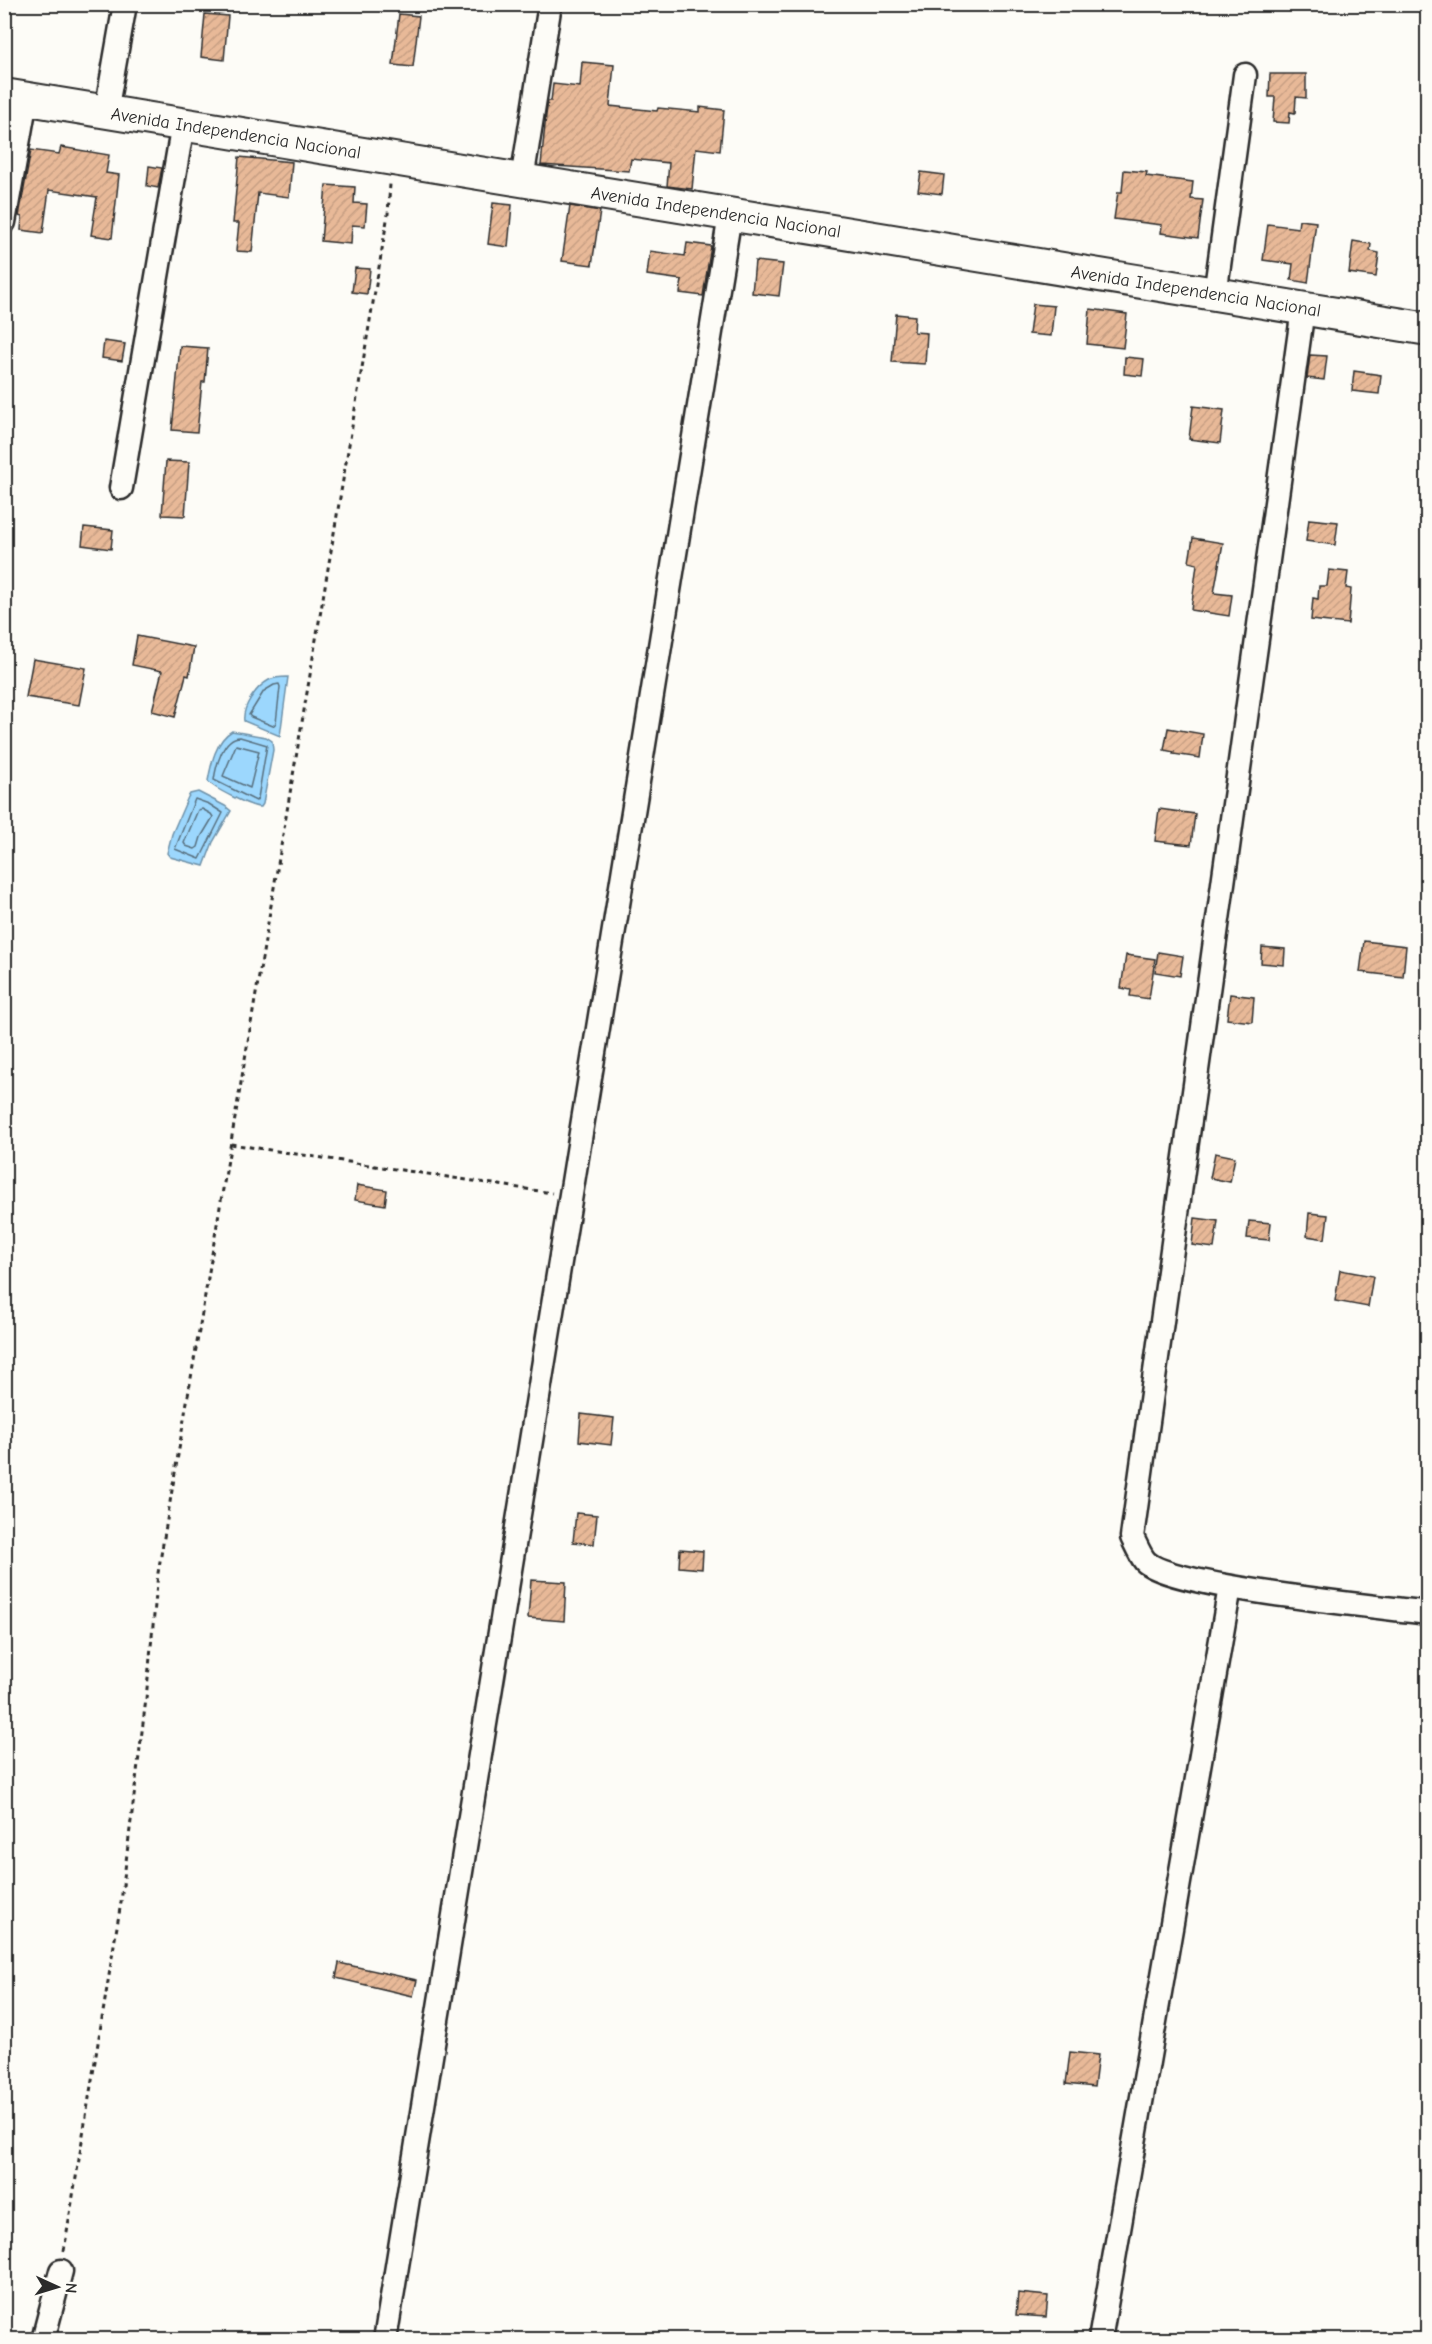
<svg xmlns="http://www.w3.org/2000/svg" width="1432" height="2344" font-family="'Comic Neue',sans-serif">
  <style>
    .water { fill: #9cd7fd; stroke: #6f92a9; stroke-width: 1.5 }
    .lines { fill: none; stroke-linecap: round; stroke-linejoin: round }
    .shore { stroke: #58707f; stroke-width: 1.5 }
    .building { fill: url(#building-hatch); stroke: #2b2b2b; stroke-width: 1.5 }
    .minor-casing { stroke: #2b2b2b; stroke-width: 27 }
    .secondary-casing { stroke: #2b2b2b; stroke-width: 36 }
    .path { stroke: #2b2b2b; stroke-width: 3; stroke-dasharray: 4.5 4.5; stroke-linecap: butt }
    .minor { stroke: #fdfcf7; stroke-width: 22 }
    .secondary { stroke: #fdfcf7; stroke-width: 32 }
    .labels { text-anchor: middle; stroke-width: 4.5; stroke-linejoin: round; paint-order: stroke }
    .street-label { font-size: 18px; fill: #2b2b2b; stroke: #fdfcf7 }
  </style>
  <defs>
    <pattern id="building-hatch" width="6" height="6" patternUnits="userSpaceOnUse" patternTransform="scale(1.5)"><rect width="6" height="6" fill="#e8b998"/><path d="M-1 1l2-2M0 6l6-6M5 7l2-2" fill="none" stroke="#c79f83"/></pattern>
  </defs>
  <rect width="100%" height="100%" fill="#fdfcf7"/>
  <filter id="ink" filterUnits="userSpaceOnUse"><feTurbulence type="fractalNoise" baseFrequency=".0167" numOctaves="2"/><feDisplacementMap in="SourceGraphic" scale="12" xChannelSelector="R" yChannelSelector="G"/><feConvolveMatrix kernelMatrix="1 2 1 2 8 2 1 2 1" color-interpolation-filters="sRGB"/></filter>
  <g filter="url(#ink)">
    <!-- water -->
    <g class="water">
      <path d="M288,677L280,736L244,721C242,707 256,687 269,680C275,677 282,677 288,677Z"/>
      <path d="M232,731L266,737L272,741L273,750L263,804L261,807C253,808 212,788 208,781C211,764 216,740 232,731Z"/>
      <polygon points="198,792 225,806 231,811 213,842 204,866 170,857 167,853 172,834 188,797 190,794"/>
    </g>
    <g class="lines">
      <!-- shore -->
      <g class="shore">
        <polygon points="274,685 279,684 280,687 276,723 273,726 251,717 249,715 264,691"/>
        <path d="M240,737L267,745L258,798L256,801L214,780C216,766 223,737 240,737Z"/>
        <polygon points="236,745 259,751 250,788 223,776"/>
        <polygon points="195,799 209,804 223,813 200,859 175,849"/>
        <polygon points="202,809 211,814 213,817 201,837 198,847 195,849 186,846 184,843 198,810"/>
      </g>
    </g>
    <!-- building -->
    <g class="building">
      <polygon points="205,14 228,16 224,60 201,57"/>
      <polygon points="399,14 419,16 413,67 393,65"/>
      <polygon points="582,62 614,65 610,106 657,111 658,108 700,112 700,107 724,110 720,151 696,148 692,189 667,186 669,163 631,159 629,171 541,165 546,115 548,101 551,101 553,84 580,87"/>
      <polygon points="1270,74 1306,74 1306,98 1296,97 1295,113 1290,112 1289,123 1273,122 1275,97 1269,97"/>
      <polygon points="61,147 109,155 106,173 119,175 112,238 91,235 97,197 49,190 43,233 21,230 22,217 19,216 31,150 59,154"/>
      <polygon points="239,157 292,162 289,197 258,193 252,252 236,251 239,223 233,223"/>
      <polygon points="149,166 162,168 158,188 147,186"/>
      <polygon points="1124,170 1147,172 1146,176 1193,182 1191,199 1203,200 1198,238 1161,233 1162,225 1114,219 1118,192 1122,192"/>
      <polygon points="921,172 944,175 942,194 918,191"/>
      <polygon points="326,185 355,187 354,203 367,204 365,226 352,225 351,244 321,241"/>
      <polygon points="493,203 512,205 508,247 488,244"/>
      <polygon points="570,206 600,211 592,265 562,261"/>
      <polygon points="1299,220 1316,222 1308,283 1291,280 1293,264 1263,260 1268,224 1298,228"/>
      <polygon points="1353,241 1371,244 1370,251 1379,253 1376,277 1349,273"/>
      <polygon points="687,243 711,246 703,296 680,293 682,280 647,275 650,251 685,256"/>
      <polygon points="755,261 783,264 779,296 752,293"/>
      <polygon points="355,268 370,269 367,294 352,292"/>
      <polygon points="1033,304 1054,306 1051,336 1029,334"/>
      <polygon points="1090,309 1127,314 1123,348 1087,344"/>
      <polygon points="896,314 915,316 914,332 927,333 925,364 892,362"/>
      <polygon points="104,341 125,344 122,361 102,358"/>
      <polygon points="180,346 208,348 205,382 202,382 197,432 172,430"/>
      <polygon points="1310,355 1327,356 1324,380 1307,378"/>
      <polygon points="1125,357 1144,359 1142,376 1124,374"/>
      <polygon points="1354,371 1381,375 1379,394 1352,391"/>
      <polygon points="1193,406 1224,410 1220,443 1189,439"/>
      <polygon points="166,461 189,462 185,516 162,515"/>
      <polygon points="1309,519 1338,522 1335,545 1306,541"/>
      <polygon points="84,527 113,530 111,549 82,545"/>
      <polygon points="1193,538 1223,543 1214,593 1232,595 1229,616 1191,610 1197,564 1189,562"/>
      <polygon points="1329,570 1348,572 1346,588 1351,589 1348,624 1311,620 1313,598 1318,599 1319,586 1327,586"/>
      <polygon points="137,636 194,647 189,676 186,675 175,717 152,711 162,671 132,665"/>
      <polygon points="33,659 86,668 79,705 26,697"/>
      <polygon points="1168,728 1203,734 1200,758 1173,754 1174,752 1164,750"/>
      <polygon points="1159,809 1195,814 1191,845 1155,841"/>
      <polygon points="1364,941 1406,946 1403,977 1360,972"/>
      <polygon points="1262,947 1285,949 1284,965 1261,963"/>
      <polygon points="1158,952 1183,956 1180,976 1155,972"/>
      <polygon points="1126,955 1155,959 1149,999 1130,996 1131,990 1121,988"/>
      <polygon points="1230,994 1254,997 1252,1022 1227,1019"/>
      <polygon points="1215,1153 1235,1157 1230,1182 1210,1178"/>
      <polygon points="357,1185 387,1190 385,1205 355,1200"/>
      <polygon points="1309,1213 1328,1215 1325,1239 1307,1236"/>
      <polygon points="1195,1218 1218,1221 1214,1248 1192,1245"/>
      <polygon points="1249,1221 1271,1223 1269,1240 1247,1238"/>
      <polygon points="1340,1270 1373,1276 1368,1307 1335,1301"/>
      <polygon points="581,1414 614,1418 611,1445 579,1441"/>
      <polygon points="576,1513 597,1515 594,1544 573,1542"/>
      <polygon points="680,1549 703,1551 702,1569 679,1567"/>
      <polygon points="531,1580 566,1582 564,1621 528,1618"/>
      <polygon points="339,1963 417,1980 413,1996 336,1978"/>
      <polygon points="1070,2052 1098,2055 1094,2087 1066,2084"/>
      <polygon points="1018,2293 1048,2296 1046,2317 1016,2315"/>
    </g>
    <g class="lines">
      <defs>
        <g id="minor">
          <polyline points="106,112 125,4"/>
          <polyline points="522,180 550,4"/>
          <polyline points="4,222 26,99"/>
          <polyline points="1215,295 1245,75"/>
          <path d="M1303,309L1132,1537C1136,1545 1140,1555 1145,1561C1169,1587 1382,1607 1428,1613"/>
          <polyline points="121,488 183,124"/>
          <polyline points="43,2340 61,2271"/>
          <polyline points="385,2340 730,215"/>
          <polyline points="1100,2340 1230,1587"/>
        </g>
        <polyline id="secondary" points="4,95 1428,329"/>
      </defs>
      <!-- minor casing -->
      <use href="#minor" class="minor-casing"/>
      <!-- secondary casing -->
      <use href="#secondary" class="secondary-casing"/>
      <!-- path -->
      <g class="path">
        <polyline points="231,1144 552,1193"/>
        <polyline points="64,2251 121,1902 146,1699 158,1573 388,214 390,184"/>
      </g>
      <!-- minor -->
      <use href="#minor" class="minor"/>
      <!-- secondary -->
      <use href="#secondary" class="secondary"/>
    </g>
  </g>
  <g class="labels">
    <!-- street labels -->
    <g class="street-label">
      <text transform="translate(236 133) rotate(9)" y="6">Avenida Independencia Nacional</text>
      <text transform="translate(716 212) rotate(9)" y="6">Avenida Independencia Nacional</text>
      <text transform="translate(1196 291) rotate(9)" y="6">Avenida Independencia Nacional</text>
    </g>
  </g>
  <!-- margin -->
  <rect width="1432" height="2344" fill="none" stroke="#fdfcf7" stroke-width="24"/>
  <rect x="12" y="12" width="1408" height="2320" fill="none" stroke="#2b2b2b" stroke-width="2" filter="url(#ink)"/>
  <!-- north arrow -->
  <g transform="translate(57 2287) rotate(94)" stroke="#fdfcf7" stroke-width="4.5" paint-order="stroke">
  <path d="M0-4.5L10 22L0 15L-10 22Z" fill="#2b2b2b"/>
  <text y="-9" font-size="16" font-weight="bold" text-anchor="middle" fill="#2b2b2b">N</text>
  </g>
</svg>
